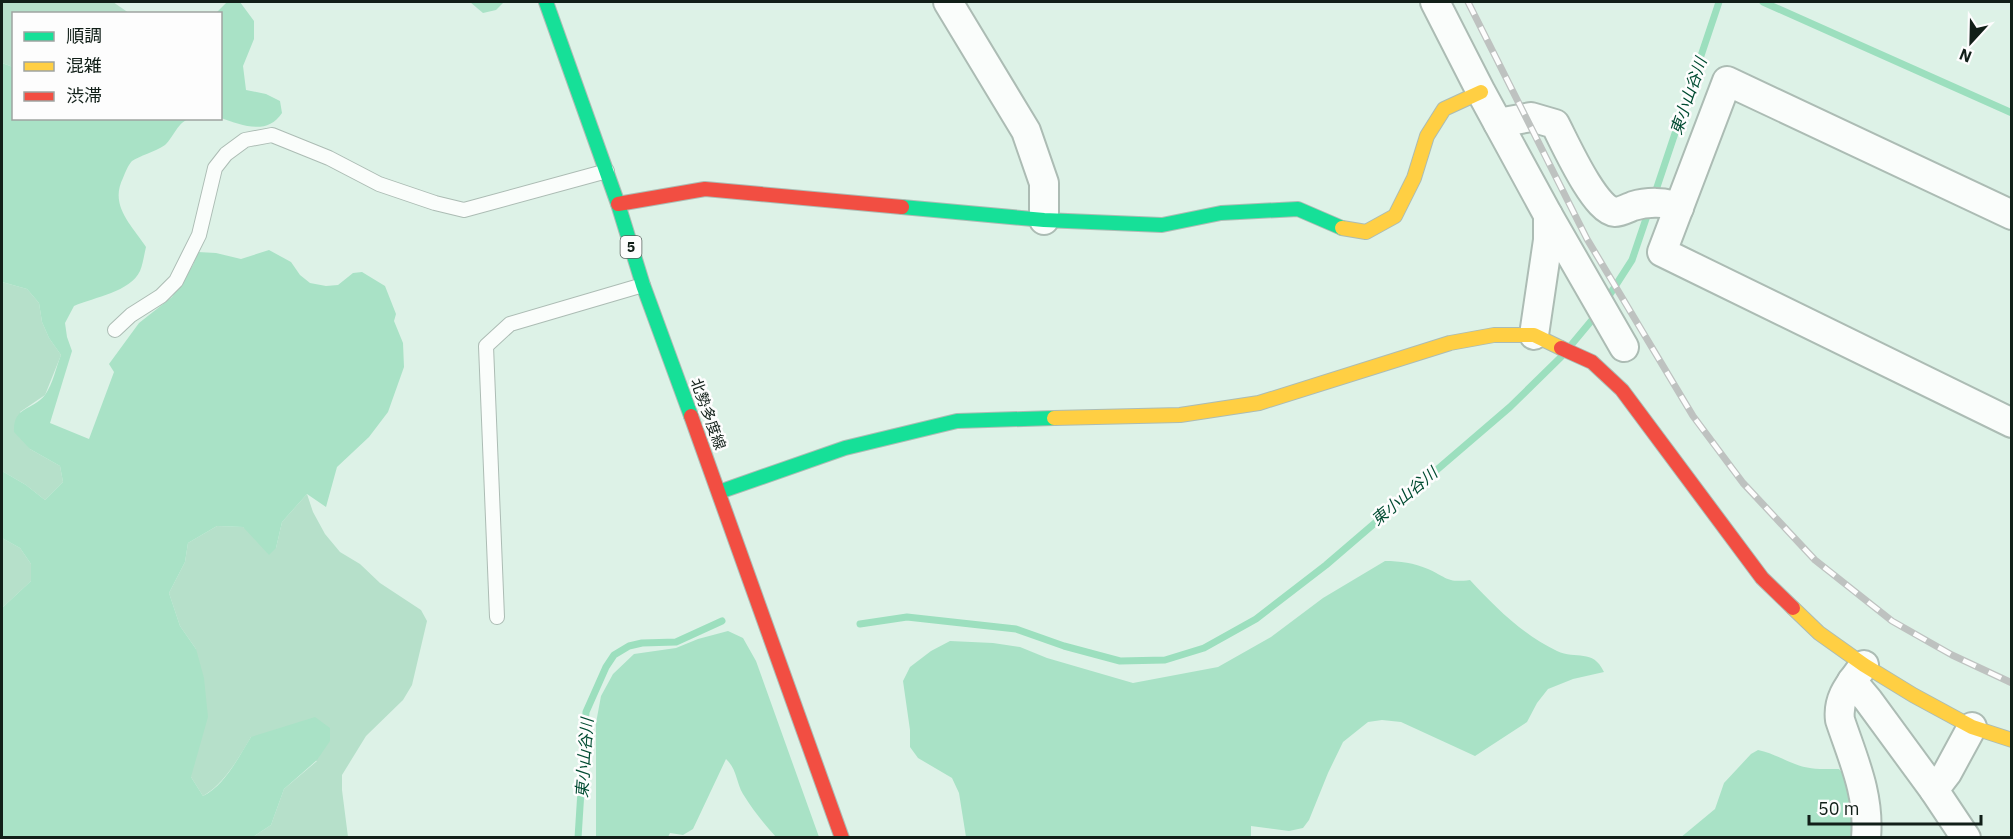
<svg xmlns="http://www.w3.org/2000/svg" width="2013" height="839" font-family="'IBM Plex Sans','Noto Sans JP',sans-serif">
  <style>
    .green { fill: #b6e0ca }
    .forest { fill: #a9e2c6 }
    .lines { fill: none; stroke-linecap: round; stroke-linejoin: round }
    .stream { stroke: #9cdfbe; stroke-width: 7 }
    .lane-casing { stroke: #acbcb4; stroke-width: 16 }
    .street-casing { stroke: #acbcb4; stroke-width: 32 }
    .fast-casing { stroke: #acbcb4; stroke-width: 16 }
    .slow-casing { stroke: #acbcb4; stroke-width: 16 }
    .jam-casing { stroke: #acbcb4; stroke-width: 16 }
    .lane { stroke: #fafdfb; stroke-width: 14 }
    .street { stroke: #fafdfb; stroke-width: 28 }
    .fast { stroke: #16e098; stroke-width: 14 }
    .slow { stroke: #ffcf43; stroke-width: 14 }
    .jam { stroke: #f24e42; stroke-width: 14 }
    .rail-casing { stroke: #bec2c0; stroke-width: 7 }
    .rail { stroke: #fdfdfd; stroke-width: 4.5; stroke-dasharray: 14; stroke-linecap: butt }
    .labels { text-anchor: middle; stroke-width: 5; stroke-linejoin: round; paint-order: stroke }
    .shield { fill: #fdfdfd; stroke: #58625d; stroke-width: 1.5 }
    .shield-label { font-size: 14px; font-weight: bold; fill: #111f18 }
    .street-label { font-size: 15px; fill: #111f18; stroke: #fdfdfd }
    .water-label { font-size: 16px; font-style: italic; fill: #004b31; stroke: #fdfdfd }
  </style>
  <rect width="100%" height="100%" fill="#ddf2e7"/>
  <!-- green -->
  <g class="green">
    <polygon points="2,2 113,2 129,13 14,14 13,67 2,63"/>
    <polygon points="2,282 27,289 39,303 42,322 49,338 61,355 45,395 20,412 30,449 60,466 63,482 45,500 26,485 2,471"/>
    <path d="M307,494L313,512L325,534L340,552L360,564L380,583L421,610L427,621L412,685L403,700L366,736L342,775V790L348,837H253L271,825L284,789L317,761L251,737C238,759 225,783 203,796L191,777L196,649L180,626L169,593L185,562L188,543L217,526L243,527L276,548L282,522Z"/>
    <polygon points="2,538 20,548 31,564 31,581 2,608"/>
  </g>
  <!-- forest -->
  <g class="forest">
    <path d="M227,2H240L254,21V39L243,66L246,90L266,94L280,101L282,113C267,136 242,125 221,118L220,14L216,13Z"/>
    <polygon points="470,2 504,2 496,10 483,13"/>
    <path d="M2,63L13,67L14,118L190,119C178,121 174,137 165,145C155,152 139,156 132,161C128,165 125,173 123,178C109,206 132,225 146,247C144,255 143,264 140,271C130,292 95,297 74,306L65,323L67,337L72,351L50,423L89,439L114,372L109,364L139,323L172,297L193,265L198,252L216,253L241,259L269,250L291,262L300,275L310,283L326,286L338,285L353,273L362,272L385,286L396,314L394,321L403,343L404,367L388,412L369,437L337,467L326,507L307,494L282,522L276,548L269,555L243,527L217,526L188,543L185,562L169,593L180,626L196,649L204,678L208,717L191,777L203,796C225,785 238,758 251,737L315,717L330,728V741L317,760L284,789L271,825L253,837H2V608L31,581V564L20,548L2,538V471L26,485L45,500L63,482L60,466L30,449L14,432C13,406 32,411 45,395C53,384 56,367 61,355L49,338L42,322L39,303L27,289L2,282Z"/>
    <path d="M1385,561C1400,561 1414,563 1428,569C1448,578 1447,583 1470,580C1495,607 1523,635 1557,651C1576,660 1593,648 1604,672L1573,679L1548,689L1537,703L1527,722L1475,756L1401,722L1382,720L1368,722L1343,742L1328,773L1309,820L1303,828L1289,831L1251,826V837H966L959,793L952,778L918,758L910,747V730L903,681L910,667L931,651L950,641L993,643L1020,647L1047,658L1133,683L1218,667L1271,637L1323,598Z"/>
    <path d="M728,631L743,638L756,661L819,837H776C764,824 753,810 743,794C736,782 737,769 726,759L693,829L683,835L670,833L668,837H596V723L601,696L613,674L634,654L676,648L698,639Z"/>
    <path d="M1758,750C1772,753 1782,759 1795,764C1809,770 1825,769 1839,769L1851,783L1855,837L1680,838L1715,809L1724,783L1751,754Z"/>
  </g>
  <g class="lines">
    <!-- stream -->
    <g class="stream">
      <polyline points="1763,2 2012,113"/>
      <polyline points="1654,196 1719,2"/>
      <polyline points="1605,302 1632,260 1649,210"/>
      <polyline points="1572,344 1597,314"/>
      <polyline points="860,624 907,617 1016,629 1064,646 1120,661 1165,660 1204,648 1256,619 1326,565 1510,407 1561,357"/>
      <polyline points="578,838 586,712 606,667 614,655 629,646 642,643 676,642 722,621"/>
    </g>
    <defs>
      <g id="lane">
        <polyline points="115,330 131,315 161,296 176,281 199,235 215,168 226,154 245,140 272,135 329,158 379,184 435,203 464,210 607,171"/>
        <polyline points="497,617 486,346 510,324 643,285"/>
      </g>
      <g id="street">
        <polyline points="948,2 1026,131 1044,183 1044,220"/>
        <polyline points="1435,2 1481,92 1548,215 1548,240 1534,335"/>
        <path d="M1498,123L1531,117L1555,124C1564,141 1595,211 1615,212C1620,212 1628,208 1633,206C1646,202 1667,201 1679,208"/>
        <polyline points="1548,215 1624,347"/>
        <polyline points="2012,215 1727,81 1662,252 2012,423"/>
        <path d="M1864,665C1851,683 1837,697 1840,720C1853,759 1870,795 1866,838"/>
        <polyline points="1852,681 1868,700 1934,790"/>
        <polyline points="1966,838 1934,790 1947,773 1972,727"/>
      </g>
      <g id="fast">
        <polyline points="546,2 618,204 643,285 691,416"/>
        <polyline points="902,207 1044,220 1162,225 1221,213 1298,209 1342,228"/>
        <polyline points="719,492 845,448 957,421 1054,418"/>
      </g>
      <g id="slow">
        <polyline points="1342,228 1366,232 1395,216 1414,178 1427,136 1444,109 1481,92"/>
        <polyline points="1054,418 1180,415 1259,403 1450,343 1494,335 1534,335 1561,348"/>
        <polyline points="1793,608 1819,633 1864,665 1913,695 1972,727 2012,740"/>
      </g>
      <g id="jam">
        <polyline points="618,204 705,189 902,207"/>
        <polyline points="1561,348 1592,362 1622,390 1762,578 1793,608"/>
        <polyline points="691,416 842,838"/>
      </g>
    </defs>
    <!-- lane casing -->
    <use href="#lane" class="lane-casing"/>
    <!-- street casing -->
    <use href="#street" class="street-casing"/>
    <!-- fast casing -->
    <use href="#fast" class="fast-casing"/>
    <!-- slow casing -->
    <use href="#slow" class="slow-casing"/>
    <!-- jam casing -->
    <use href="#jam" class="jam-casing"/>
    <!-- lane -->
    <use href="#lane" class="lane"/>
    <!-- street -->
    <use href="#street" class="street"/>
    <!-- fast -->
    <use href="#fast" class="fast"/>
    <!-- slow -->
    <use href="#slow" class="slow"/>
    <!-- jam -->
    <use href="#jam" class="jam"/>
    <defs>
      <polyline id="rail" points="1468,2 1587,239 1693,416 1743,483 1815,560 1892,621 1952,655 2012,683"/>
    </defs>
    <!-- rail casing -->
    <use href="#rail" class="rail-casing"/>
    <!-- rail -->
    <use href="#rail" class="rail"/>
  </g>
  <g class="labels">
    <!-- shield labels -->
    <rect class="shield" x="620.5" y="236" width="21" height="22" rx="4.5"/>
    <g class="shield-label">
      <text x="631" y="252">5</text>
    </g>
    <!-- street labels -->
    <g class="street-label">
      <text transform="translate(708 414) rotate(70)" y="5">北勢多度線</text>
    </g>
    <!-- water labels -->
    <g class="water-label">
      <text transform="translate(1688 96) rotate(-71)" y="6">東小山谷川</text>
      <text transform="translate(1404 496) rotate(-40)" y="6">東小山谷川</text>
      <text transform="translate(584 758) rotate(-86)" y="6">東小山谷川</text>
    </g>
  </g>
  <!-- border -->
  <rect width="2013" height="839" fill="none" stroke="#111f18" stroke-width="6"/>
  <!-- legend -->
  <rect x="12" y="12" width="210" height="108" fill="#fdfdfd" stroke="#9fa4a1" stroke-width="1.5"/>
  <rect x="24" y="32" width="30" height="9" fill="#16e098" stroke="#9fa4a1" stroke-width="1.5"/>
  <text x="66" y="42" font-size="18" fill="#111f18">順調</text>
  <rect x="24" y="62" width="30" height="9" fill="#ffcf43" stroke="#9fa4a1" stroke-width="1.5"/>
  <text x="66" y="72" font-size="18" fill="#111f18">混雑</text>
  <rect x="24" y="92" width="30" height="9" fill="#f24e42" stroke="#9fa4a1" stroke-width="1.5"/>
  <text x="66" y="102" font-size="18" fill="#111f18">渋滞</text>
  <!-- north arrow -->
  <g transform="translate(1971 42) rotate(202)" stroke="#fdfdfd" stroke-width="4.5" paint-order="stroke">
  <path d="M0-4.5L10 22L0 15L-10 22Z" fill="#111f18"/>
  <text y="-9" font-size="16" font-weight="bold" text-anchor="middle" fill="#111f18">N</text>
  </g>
  <!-- scale -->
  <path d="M1809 815v9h172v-9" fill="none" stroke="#111f18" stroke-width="3"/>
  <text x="1818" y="815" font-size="18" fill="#111f18" stroke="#fdfdfd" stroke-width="4.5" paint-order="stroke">50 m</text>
</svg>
